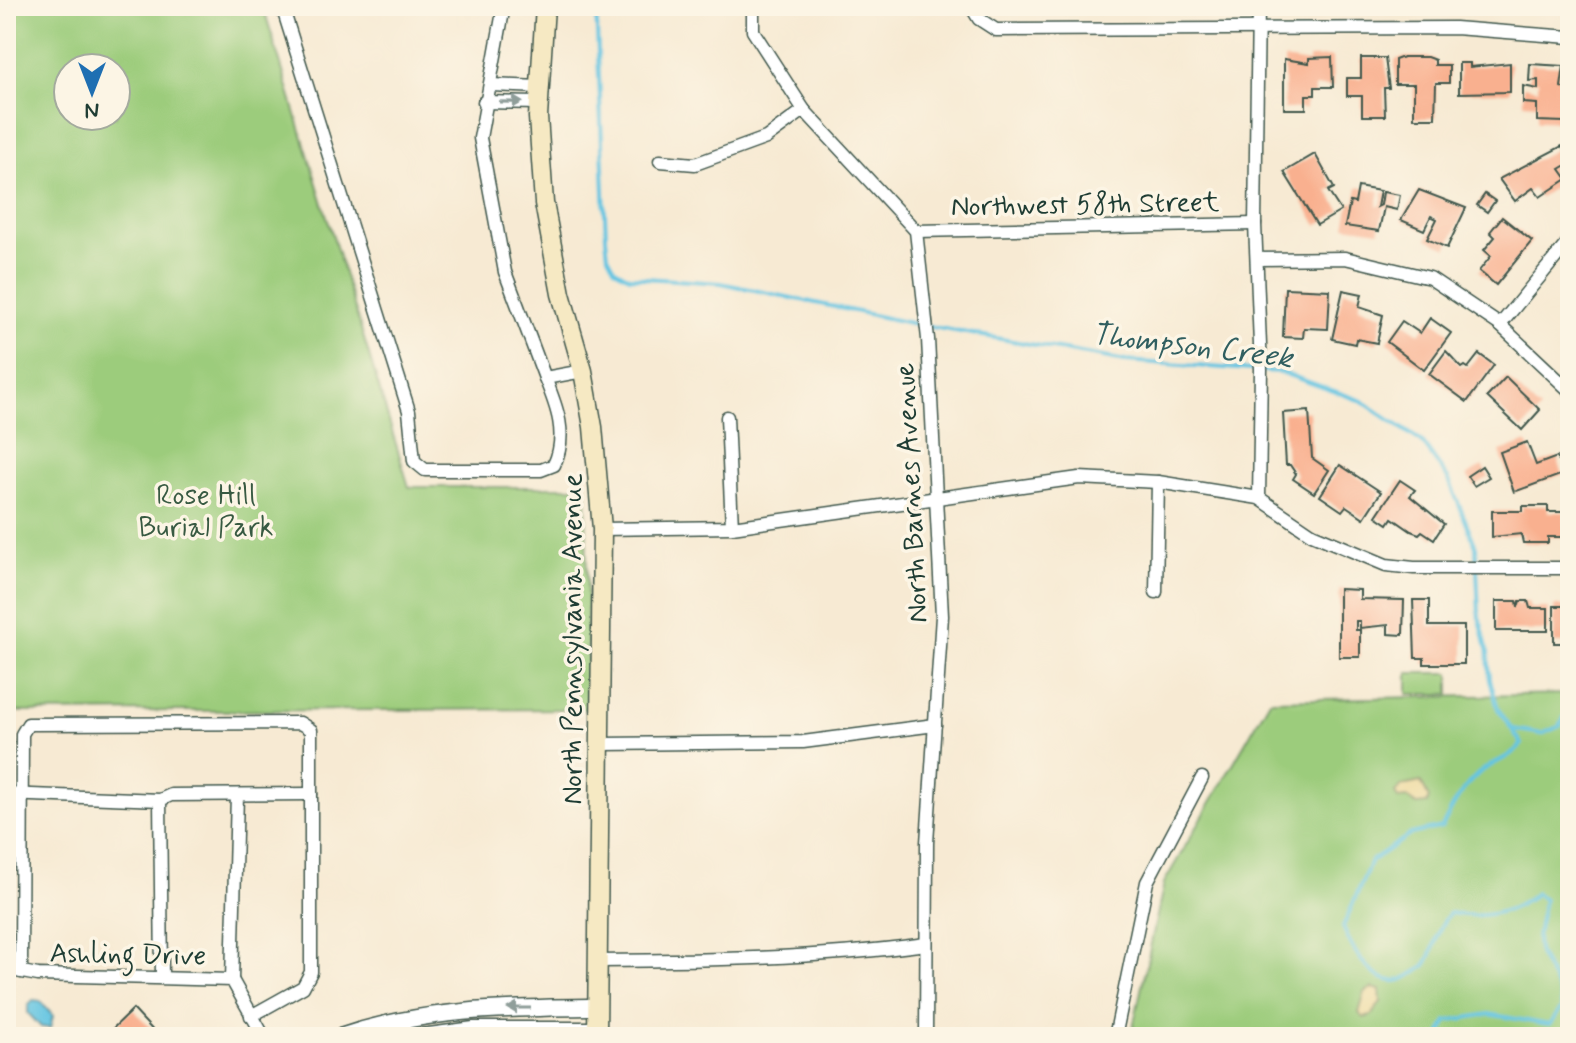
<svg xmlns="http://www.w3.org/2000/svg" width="1576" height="1043" font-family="Mynerve,sans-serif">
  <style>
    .green { fill: #9ccc7b; stroke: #5e8458; stroke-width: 2; fill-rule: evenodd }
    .sand { fill: #eeda9e; stroke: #868c69; stroke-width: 2 }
    .water { fill: #64c5e2; stroke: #42818b; stroke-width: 2 }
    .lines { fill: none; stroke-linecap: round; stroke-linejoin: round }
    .stream { stroke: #64c5e2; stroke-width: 4 }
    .building { fill: #f9b08f }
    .minor-casing { stroke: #3f574c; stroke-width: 15 }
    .tertiary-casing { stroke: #3f574c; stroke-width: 19 }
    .secondary-casing { stroke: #3f574c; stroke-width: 21 }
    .minor { stroke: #fff; stroke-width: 12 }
    .tertiary { stroke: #fff; stroke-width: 16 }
    .secondary { stroke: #f6e9c3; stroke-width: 18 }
    .oneway { fill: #8f9e9a }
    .labels { text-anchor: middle; stroke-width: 7; stroke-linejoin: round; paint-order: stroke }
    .street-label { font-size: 28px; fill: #1f3d34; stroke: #fcf5e5 }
    .park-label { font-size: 28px; fill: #385a42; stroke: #fcf5e5 }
    .water-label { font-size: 30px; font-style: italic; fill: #305f60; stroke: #fcf5e5 }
  </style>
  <rect width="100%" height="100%" fill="#fcf5e5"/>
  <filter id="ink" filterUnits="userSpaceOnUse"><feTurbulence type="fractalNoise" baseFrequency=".0125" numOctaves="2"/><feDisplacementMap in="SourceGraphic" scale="16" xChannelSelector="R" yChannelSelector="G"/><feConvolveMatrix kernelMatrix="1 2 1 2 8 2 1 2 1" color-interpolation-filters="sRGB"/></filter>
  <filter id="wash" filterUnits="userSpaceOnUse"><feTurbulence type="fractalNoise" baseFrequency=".006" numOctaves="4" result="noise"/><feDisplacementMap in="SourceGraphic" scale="32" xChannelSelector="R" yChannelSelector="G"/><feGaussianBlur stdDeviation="1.8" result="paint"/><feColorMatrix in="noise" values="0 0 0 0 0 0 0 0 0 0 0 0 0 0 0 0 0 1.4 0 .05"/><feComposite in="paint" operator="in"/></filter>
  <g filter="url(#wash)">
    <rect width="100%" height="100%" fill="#f7ead3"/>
    <!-- green -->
    <g class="green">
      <path d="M6,6H263L409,487H586L588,709L6,712ZM68,68H116V116H68Z"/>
      <rect x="1408" y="673" width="42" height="21"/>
      <polygon points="1570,694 1570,1037 1131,1037 1164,883 1270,700"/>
    </g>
    <!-- sand -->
    <g class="sand">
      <polygon points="1421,782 1429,798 1427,804 1417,805 1407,798 1398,799 1395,793 1402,786"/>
      <polygon points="1372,988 1380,990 1381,1002 1371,1016 1364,1018 1359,1013 1365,992"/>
    </g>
    <!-- water -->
    <polygon class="water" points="33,1000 40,1001 53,1016 50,1028 41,1027 28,1013 28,1006"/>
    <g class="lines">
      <!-- stream -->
      <g class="stream">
        <path d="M596,6L606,238L608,256L615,269L629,277L721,283L910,323L1126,361L1280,372L1362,401L1422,442L1449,480L1476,547L1479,615L1488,653L1490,680L1498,709L1522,744C1509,759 1493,762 1479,773C1462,788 1452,807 1442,827L1411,834L1371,861L1343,927C1353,952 1379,997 1411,975C1416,972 1423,969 1426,964C1437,947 1436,927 1450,913C1480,919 1514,914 1536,893L1544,900C1541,917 1533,940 1540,956C1550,979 1558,979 1562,1008L1549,1025L1489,1014L1447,1021L1439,1037"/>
        <polyline points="1513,729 1542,734 1560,726 1570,705"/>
      </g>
    </g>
    <g id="blocks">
      <!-- building -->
      <g class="building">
        <polygon points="1332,57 1333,87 1315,87 1315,95 1306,95 1306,109 1284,109 1284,59 1309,63 1309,58"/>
        <polygon points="1403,57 1427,57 1435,60 1435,65 1449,65 1449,83 1436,83 1435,118 1414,118 1414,84 1395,84 1395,60"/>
        <polygon points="1361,58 1385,58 1389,88 1384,88 1385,116 1362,116 1362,96 1347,96 1347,78 1361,78"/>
        <polygon points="1459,63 1470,63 1470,67 1510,63 1510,92 1459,93"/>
        <polygon points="1530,64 1564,66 1561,87 1568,91 1565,122 1537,121 1537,104 1523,103 1523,86 1538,89 1538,80 1529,81"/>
        <polygon points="1562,146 1570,158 1570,163 1560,169 1567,179 1540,197 1533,188 1515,201 1499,179"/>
        <polygon points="1315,154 1334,188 1328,191 1341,211 1317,225 1284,172"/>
        <polygon points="1358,187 1380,191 1377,207 1381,205 1383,192 1400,195 1397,210 1384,207 1379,231 1345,226 1350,202 1355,203"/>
        <polygon points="1419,190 1466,208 1447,248 1427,239 1437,219 1431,216 1424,230 1401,220"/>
        <polygon points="1485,194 1495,201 1487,212 1477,205"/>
        <polygon points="1502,217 1532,241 1496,285 1479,271 1491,256 1484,250 1495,237 1490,232"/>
        <polygon points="1285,288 1330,290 1328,329 1304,328 1303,338 1283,337"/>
        <polygon points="1343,290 1362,294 1359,307 1383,315 1377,343 1356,339 1355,344 1332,339"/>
        <polygon points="1430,318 1451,333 1424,370 1387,342 1402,321 1420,333"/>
        <polygon points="1446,351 1462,368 1465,366 1468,368 1479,354 1494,365 1467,402 1429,374"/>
        <polygon points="1506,377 1540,410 1522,430 1487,397"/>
        <polygon points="1309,411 1312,458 1329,470 1314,493 1293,479 1296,474 1290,465 1286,465 1283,413"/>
        <polygon points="1527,442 1536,465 1557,457 1563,474 1514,492 1500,452"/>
        <polygon points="1340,465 1381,492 1364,518 1346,506 1342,511 1320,496"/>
        <polygon points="1482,466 1489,477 1474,486 1467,476"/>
        <polygon points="1400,480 1415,490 1410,496 1444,524 1434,539 1422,531 1419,534 1411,531 1392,518 1388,524 1376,516"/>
        <polygon points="1522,506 1548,506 1548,512 1565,512 1565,537 1548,537 1548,543 1523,543 1521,534 1492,537 1492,511 1522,511"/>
        <polygon points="1339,589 1360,590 1360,599 1404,600 1403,635 1388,634 1388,625 1360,628 1360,621 1356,621 1356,630 1360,630 1360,657 1339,657"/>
        <polygon points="1413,600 1429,600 1429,626 1464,626 1464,664 1424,664 1424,658 1415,658"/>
        <polygon points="1496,601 1517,601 1518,607 1520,601 1528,601 1530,608 1548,608 1548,631 1496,631"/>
        <rect x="1554" y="606" width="16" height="37"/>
        <polygon points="133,1009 159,1037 104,1037"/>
      </g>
    </g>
  </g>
  <g filter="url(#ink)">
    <use href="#blocks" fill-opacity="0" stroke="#3f574c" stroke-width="2"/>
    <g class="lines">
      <defs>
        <g id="minor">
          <path d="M282,6L409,411L414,461L425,470H541L554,465C568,435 557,407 545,378L583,371"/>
          <polyline points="504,6 480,138 505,272 545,378"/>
          <polyline points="753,6 753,31 804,110 916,231 928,339 942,616 927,843 926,1037"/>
          <polyline points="971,6 979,19 996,30 1455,28 1570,37"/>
          <polyline points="1258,6 1255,224 1261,369 1259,498"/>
          <polyline points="491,85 539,87"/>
          <polyline points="484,102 538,103"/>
          <polyline points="660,161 695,164 766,138 804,110"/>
          <polyline points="916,231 1255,224"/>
          <polyline points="1258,259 1345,258 1430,278 1500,325 1570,391"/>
          <polyline points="1500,325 1570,240"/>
          <polyline points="727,417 732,527"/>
          <polyline points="602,529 732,527 1079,478 1158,482 1259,498 1312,534 1386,565 1414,568 1570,568"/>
          <polyline points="1156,592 1158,482"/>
          <polyline points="602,744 803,742 935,725"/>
          <polyline points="6,794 160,800"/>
          <path d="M597,961C708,960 816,959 926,944"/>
          <polyline points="6,969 38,975 232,980 264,1037"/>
          <polyline points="21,972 22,734 28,724 300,723 311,730 311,972 303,987 251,1016"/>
          <polyline points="162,976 160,800 171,795 311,794"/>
          <polyline points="232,980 237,795"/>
          <polyline points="1115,1037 1147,882 1202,778"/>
        </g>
        <g id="tertiary">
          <path d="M340,1037C425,1008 509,1008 597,1007"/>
          <polyline points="422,1037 474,1030 597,1030"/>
        </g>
        <polyline id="secondary" points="545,6 538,117 544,203 561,294 583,371 593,427 602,529 597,1037"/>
      </defs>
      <!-- minor casing -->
      <use href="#minor" class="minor-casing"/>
      <!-- tertiary casing -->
      <use href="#tertiary" class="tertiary-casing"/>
      <!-- secondary casing -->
      <use href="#secondary" class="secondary-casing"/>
      <!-- minor -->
      <use href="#minor" class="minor"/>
      <!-- tertiary -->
      <use href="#tertiary" class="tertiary"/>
      <!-- secondary -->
      <use href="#secondary" class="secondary"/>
    </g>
    <!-- one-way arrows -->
    <defs><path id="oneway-solid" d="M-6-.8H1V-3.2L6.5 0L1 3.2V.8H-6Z" transform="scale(2)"/></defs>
    <g class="oneway">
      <use href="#oneway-solid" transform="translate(511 102) rotate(1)"/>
      <use href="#oneway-solid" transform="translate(519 1008) rotate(180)"/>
    </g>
  </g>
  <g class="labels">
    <!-- street labels -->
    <g class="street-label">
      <text transform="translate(1085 203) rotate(-1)" y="10">Northwest 58th Street</text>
      <text transform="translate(910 493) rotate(-93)" y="10">North Barnes Avenue</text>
      <text transform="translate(571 639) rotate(-90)" y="10">North Pennsylvania Avenue</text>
      <text transform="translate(128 953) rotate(1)" y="10">Ashling Drive</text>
    </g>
    <!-- park labels -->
    <g class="park-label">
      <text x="206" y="504">Rose Hill<tspan x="206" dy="32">Burial Park</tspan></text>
    </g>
    <!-- water labels -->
    <g class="water-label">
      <text transform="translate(1192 345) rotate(7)" y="10">Thompson Creek</text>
    </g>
  </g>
  <!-- margin -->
  <rect width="1576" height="1043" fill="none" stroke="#fcf5e5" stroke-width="32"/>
  <!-- north arrow -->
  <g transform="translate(92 92) rotate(180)"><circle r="38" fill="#fcf5e5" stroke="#a4ab9e" stroke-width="2"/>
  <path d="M0-6L14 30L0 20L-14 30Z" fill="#1f6fb2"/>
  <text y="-12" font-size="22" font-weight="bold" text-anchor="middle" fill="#1f3d34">N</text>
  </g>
</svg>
